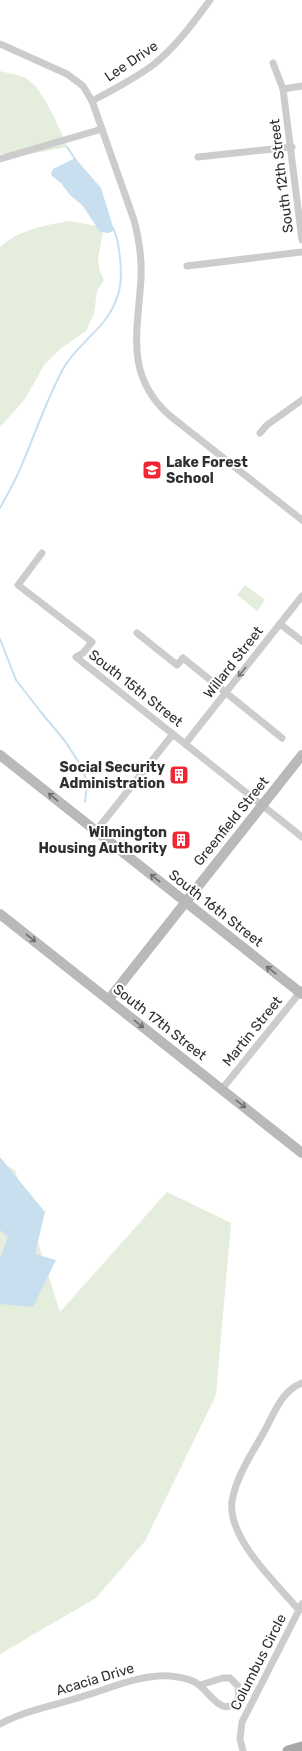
<svg xmlns="http://www.w3.org/2000/svg" width="302" height="1751" font-family="Rubik,sans-serif">
  <style>
    .green { fill: #e5eddc }
    .water { fill: #c7dfee }
    .lines { fill: none; stroke-linecap: round; stroke-linejoin: round }
    .stream { stroke: #c7dfee; stroke-width: 2 }
    .minor { stroke: #ccc; stroke-width: 7 }
    .secondary { stroke: #b9b9b9; stroke-width: 10 }
    .primary { stroke: #a7a7a7; stroke-width: 11 }
    .oneway { stroke: #767676 }
    .oneway2 { stroke: #6d6d6d }
    .labels { text-anchor: middle; stroke-width: 4; stroke-linejoin: round; paint-order: stroke }
    .street-label { font-size: 14px; fill: #2f2f2f; stroke: #fff }
    .poi-label { font-size: 14px; font-weight: bold; fill: #2f2f2f; stroke: #fff; text-anchor: end }
  </style>
  <rect width="100%" height="100%" fill="#fff"/>
  <!-- green -->
  <g class="green">
    <path d="M0,71C9,74 20,74 27,79C44,90 60,129 67,147L30,154H0Z"/>
    <path d="M69,221L97,226L103,232L98,258L99,269L104,280L97,291L94,314L86,331L60,349L44,365L25,399L0,427V247C18,230 46,225 69,221Z"/>
    <polygon points="245,585 265,600 257,611 237,595"/>
    <polygon points="0,1162 15,1170 60,1312 167,1192 231,1223 216,1395 145,1541 96,1598 0,1654"/>
  </g>
  <!-- water -->
  <g class="water">
    <polygon points="75,158 101,188 114,230 109,233 100,232 83,206 70,195 61,183 52,176 51,173 53,169"/>
    <polygon points="0,1157 45,1212 35,1254 56,1260 33,1307 0,1304 0,1258 8,1237 0,1230"/>
  </g>
  <g class="lines">
    <!-- stream -->
    <g class="stream">
      <polyline points="67,147 75,159"/>
      <path d="M0,508C8,493 17,478 23,462C36,431 47,399 63,369C79,340 110,328 119,291C123,276 120,242 113,228"/>
      <polyline points="0,639 16,680 40,711 65,741 83,769 87,784 85,802"/>
    </g>
    <!-- minor -->
    <g class="minor">
      <path d="M0,44L67,74L83,86L92,101L134,220C139,239 142,258 141,278C138,331 124,374 169,415L302,520"/>
      <polyline points="273,63 283,89 302,240"/>
      <polyline points="283,89 302,86"/>
      <path d="M92,101C113,90 134,79 153,65C176,47 193,23 210,0"/>
      <polyline points="198,157 292,147"/>
      <polyline points="0,159 102,129"/>
      <polyline points="187,266 302,252"/>
      <polyline points="260,433 267,425 302,400"/>
      <polyline points="42,553 18,585 92,642 83,653 76,657 302,837"/>
      <polyline points="280,624 302,641"/>
      <polyline points="137,633 177,665 183,658 282,738"/>
      <polyline points="185,744 302,596"/>
      <polyline points="96,831 173,734"/>
      <polyline points="222,1089 302,990"/>
      <path d="M302,1383C281,1391 274,1414 264,1432C252,1453 236,1477 232,1501C227,1538 276,1583 299,1610L302,1604"/>
      <path d="M0,1724C25,1710 57,1705 84,1696C111,1688 141,1674 170,1676C180,1677 192,1679 199,1685C211,1694 224,1721 239,1697L238,1686L230,1678H223L200,1685"/>
      <polyline points="243,1751 240,1739 242,1722 299,1610"/>
    </g>
    <!-- secondary -->
    <g class="secondary">
      <polyline points="0,755 302,994"/>
      <polyline points="0,914 302,1153"/>
      <polyline points="109,999 302,755"/>
    </g>
    <!-- primary -->
    <polyline class="primary" points="288,1751 302,1747"/>
  </g>
  <!-- one-way arrows -->
  <defs><path id="oneway-shaft" d="M-6 0H5M1.5-3L5.5 0L1.5 3" fill="none" stroke-width="1.6" stroke-linecap="round" stroke-linejoin="round"/></defs>
  <use class="oneway" href="#oneway-shaft" transform="translate(242 672) rotate(128)"/>
  <g class="oneway2">
    <use href="#oneway-shaft" transform="translate(53 797) rotate(-141)"/>
    <use href="#oneway-shaft" transform="translate(155 878) rotate(-142)"/>
    <use href="#oneway-shaft" transform="translate(31 938) rotate(38)"/>
    <use href="#oneway-shaft" transform="translate(271 970) rotate(-142)"/>
    <use href="#oneway-shaft" transform="translate(139 1024) rotate(38)"/>
    <use href="#oneway-shaft" transform="translate(241 1104) rotate(38)"/>
  </g>
  <!-- icons -->
  <defs>
    <symbol id="school-square" viewBox="-11 -11 22 22"><rect x="-9" y="-9" width="18" height="18" rx="4" fill="#f22533" stroke="#fff"/><path d="M0-5L7-2L0 1L-7-2ZM-4 1L0 2.5L4 1V4Q0 6-4 4Z" fill="#fff"/></symbol>
    <symbol id="building-square" viewBox="-11 -11 22 22"><rect x="-9" y="-9" width="18" height="18" rx="4" fill="#f22533" stroke="#fff"/><path d="M-4-6H4V6H1V3H-1V6H-4ZM-2.5-4.3h1.7v1.8h-1.7ZM.8-4.3h1.7v1.8H.8ZM-2.5-1h1.7V.8h-1.7ZM.8-1h1.7V.8H.8Z" fill="#fff"/></symbol>
  </defs>
  <g fill-rule="evenodd">
    <use href="#school-square" x="141" y="459" width="22" height="22"/>
    <use href="#building-square" x="168" y="764" width="22" height="22"/>
    <use href="#building-square" x="170" y="829" width="22" height="22"/>
  </g>
  <g class="labels">
    <!-- street labels -->
    <g class="street-label">
      <text transform="translate(131 61) rotate(-34)" y="5">Lee Drive</text>
      <text transform="translate(281 176) rotate(-97)" y="5">South 12th Street</text>
      <text transform="translate(233 662) rotate(-52)" y="5">Willard Street</text>
      <text transform="translate(136 688) rotate(38)" y="5">South 15th Street</text>
      <text transform="translate(231 821) rotate(-51)" y="5">Greenfield Street</text>
      <text transform="translate(216 908) rotate(38)" y="5">South 16th Street</text>
      <text transform="translate(160 1022) rotate(38)" y="5">South 17th Street</text>
      <text transform="translate(252 1031) rotate(-51)" y="5">Martin Street</text>
      <text transform="translate(258 1662) rotate(-63)" y="5">Columbus Circle</text>
      <text transform="translate(95 1679) rotate(-17)" y="5">Acacia Drive</text>
    </g>
    <!-- poi labels -->
    <g class="poi-label">
      <text x="166" y="467" text-anchor="start">Lake Forest<tspan x="166" dy="16">School</tspan></text>
      <text x="165" y="772">Social Security<tspan x="165" dy="16">Administration</tspan></text>
      <text x="167" y="837">Wilmington<tspan x="167" dy="16">Housing Authority</tspan></text>
    </g>
  </g>
</svg>
